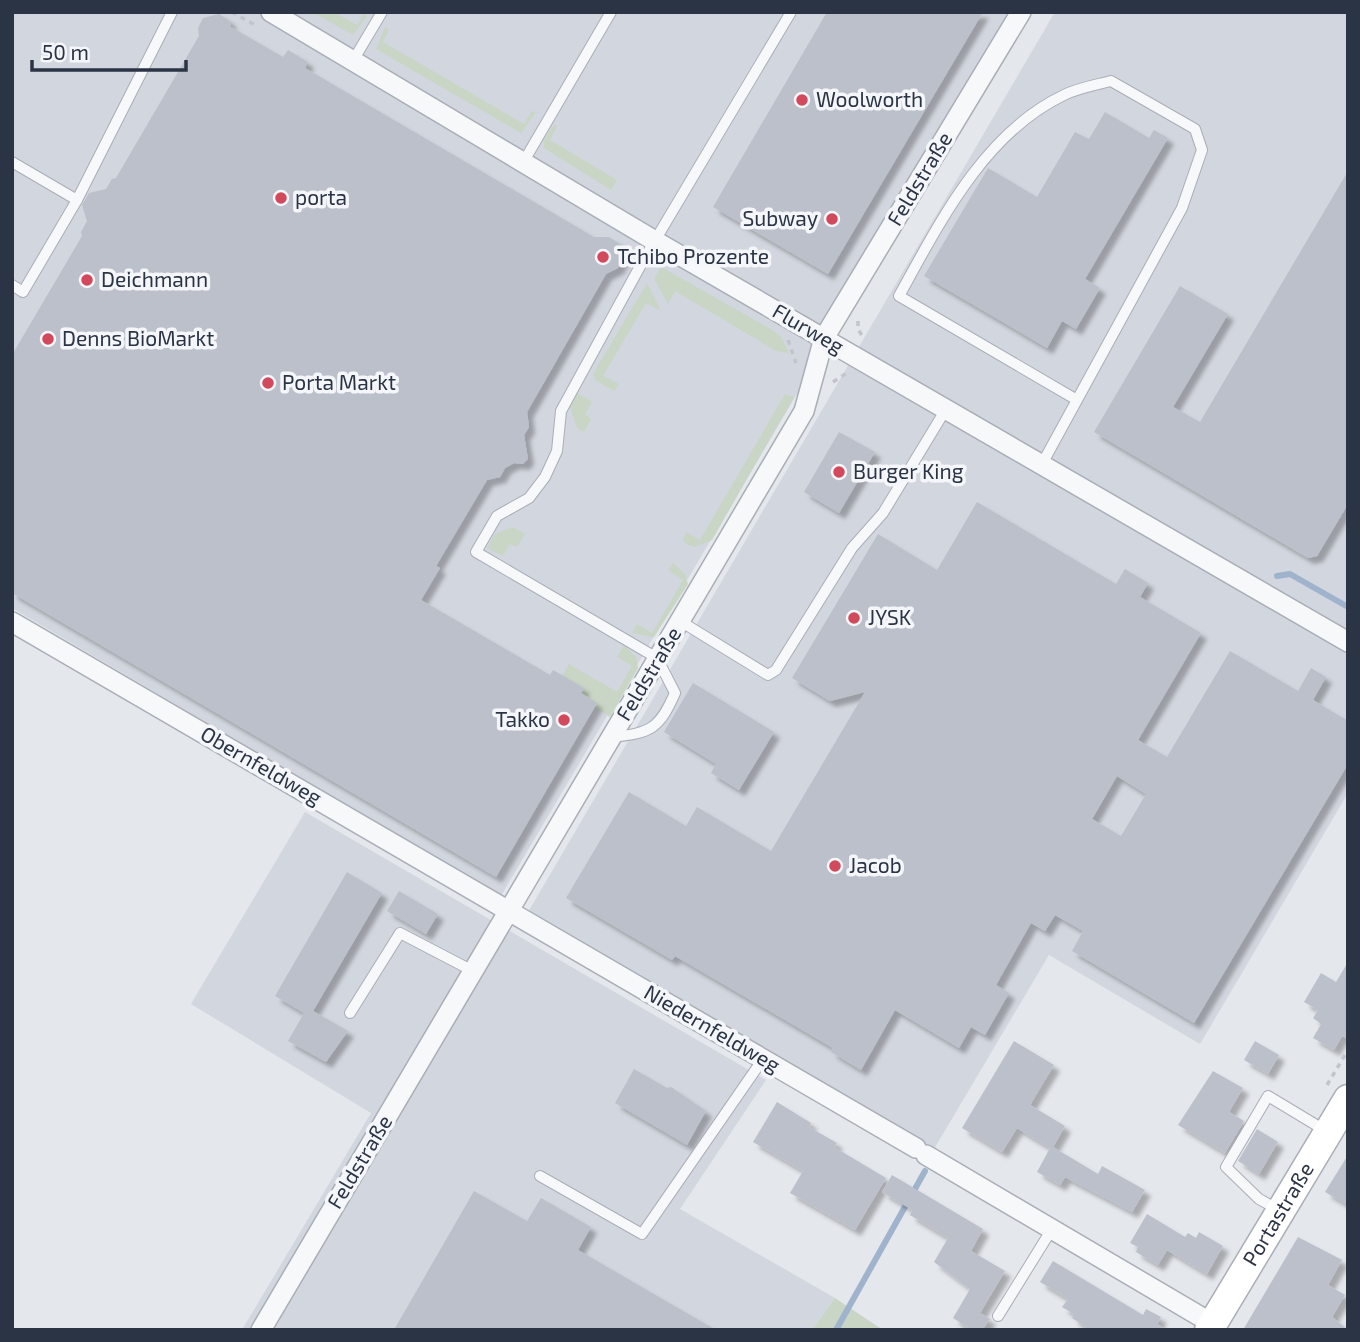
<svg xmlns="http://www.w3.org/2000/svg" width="1360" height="1342" font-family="'Exo 2',sans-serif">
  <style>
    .built { fill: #d2d6de }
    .green { fill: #c9d6c5 }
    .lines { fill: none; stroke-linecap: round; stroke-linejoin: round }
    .stream { stroke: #9fb4cc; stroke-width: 6 }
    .building { fill: #bbc0ca; fill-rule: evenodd; filter: url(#shadow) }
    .lane-casing { stroke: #a9aeb7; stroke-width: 12 }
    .street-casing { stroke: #a9aeb7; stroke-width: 22 }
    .secondary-casing { stroke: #a9aeb7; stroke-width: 31 }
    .path { stroke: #c2c5cb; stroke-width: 3.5; stroke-dasharray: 5 5; stroke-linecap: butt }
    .lane { stroke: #f7f8fa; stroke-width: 10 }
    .street { stroke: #f7f8fa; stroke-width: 19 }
    .secondary { stroke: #fff; stroke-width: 28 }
    .poi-dot { fill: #d1495b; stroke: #f4f6f9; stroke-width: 2.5 }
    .labels { text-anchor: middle; stroke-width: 7; stroke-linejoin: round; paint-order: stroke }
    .poi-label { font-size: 21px; fill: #2b3445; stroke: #f4f6f9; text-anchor: start }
    .street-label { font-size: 21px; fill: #2b3445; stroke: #f4f6f9 }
  </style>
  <defs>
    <filter id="shadow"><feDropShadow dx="6" dy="6" stdDeviation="2" flood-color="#0004"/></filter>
  </defs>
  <rect width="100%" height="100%" fill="#e4e7ec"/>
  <!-- built -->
  <g class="built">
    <polygon points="12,12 1022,12 501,896 12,608"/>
    <polygon points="1055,12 1347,12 1348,793 1200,1044 1049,955 934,1149 926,1155 524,919"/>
    <polygon points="305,812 766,1080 680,1209 835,1298 812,1330 242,1330 371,1113 191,1004"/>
  </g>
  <!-- green -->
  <g class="green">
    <polygon points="312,12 334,12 357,25 364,13 367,16 353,35"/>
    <polygon points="385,27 389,30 383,42 524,124 532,111 536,112 521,133 376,49"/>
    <polygon points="554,125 557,126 550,140 617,180 611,190 544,148 544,141"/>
    <polygon points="661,267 774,331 782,338 789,353 776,351 675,291 668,304 654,279"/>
    <polygon points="647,283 661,311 646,303 603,376 619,384 614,391 596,381 593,374"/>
    <polygon points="576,392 592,402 585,414 591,419 584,432 577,428 569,405"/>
    <polygon points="785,394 794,397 712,540 695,547 686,544 683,539 686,532 700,540"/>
    <polygon points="512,527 525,534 517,547 510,544 503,556 487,548 495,534"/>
    <polygon points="673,563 685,574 688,584 654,637 632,633 637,624 652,633 683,580 668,570"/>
    <polygon points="624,645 636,657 638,668 610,717 557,686 569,664 617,692 632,666 617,657"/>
    <polygon points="835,1298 883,1330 812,1330"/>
  </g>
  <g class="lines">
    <!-- stream -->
    <g class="stream">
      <polyline points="1277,576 1290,574 1348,607"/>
      <polyline points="836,1330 925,1171"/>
    </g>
  </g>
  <!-- building -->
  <g class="building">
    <polygon points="827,12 983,12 828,274 713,207"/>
    <polygon points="219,14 229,20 231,27 283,57 288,50 308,62 305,68 594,237 609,237 619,243 623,258 618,268 606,274 527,412 529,427 524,435 528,459 523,464 514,463 505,468 500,477 487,480 436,566 440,568 421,600 550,675 553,670 584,688 581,693 597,703 496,877 12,593 12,355 82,236 81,232 87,221 82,205 89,193 106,189 112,179 116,178 199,36 198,28 203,18"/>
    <polygon points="1105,112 1149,138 1154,130 1168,138 1085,279 1100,288 1076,329 1062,321 1047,348 924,276 988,168 1037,197 1075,132 1089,139"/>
    <polygon points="1348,171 1348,504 1317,556 1308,558 1094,432 1180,286 1228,314 1173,407 1200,422"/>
    <polygon points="839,432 875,452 839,513 804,492"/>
    <path d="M977,502L1116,584L1125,569L1148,583L1140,597L1201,633L1138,740L1167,757L1230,651L1298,691L1311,668L1326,677L1313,700L1348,721V764L1194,1023L1072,951L1083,931L1055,915L1045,931L1031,923L996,985L1009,993L985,1035L971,1027L959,1048L895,1010L861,1070L831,1052L833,1048L675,956L672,960L566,898L629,792L686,826L697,807L771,851L865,692L830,701L792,678L878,534L937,570ZM1117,776L1146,794L1121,836L1092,819Z"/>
    <polygon points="693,683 774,732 739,790 711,773 716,764 664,732"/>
    <polygon points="347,872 382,893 313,1011 348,1031 326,1062 288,1041 304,1013 275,996"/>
    <polygon points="399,891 438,914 426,934 387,911"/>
    <polygon points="1348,962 1348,1039 1342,1036 1334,1050 1313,1038 1321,1024 1313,1018 1318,1010 1304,1002 1321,973 1336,982"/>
    <polygon points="1014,1041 1054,1065 1030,1105 1065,1126 1053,1147 1098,1174 1102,1166 1145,1190 1132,1212 1065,1177 1060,1185 1037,1172 1050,1148 1017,1128 1002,1152 962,1128"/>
    <polygon points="1255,1041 1279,1055 1268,1074 1244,1060"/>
    <polygon points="634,1069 667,1088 671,1087 706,1111 687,1145 615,1103"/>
    <polygon points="1213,1071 1243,1088 1229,1112 1244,1121 1225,1153 1178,1125"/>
    <polygon points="777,1102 811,1123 809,1127 837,1143 834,1147 886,1178 855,1230 790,1193 803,1171 753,1142"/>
    <polygon points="1257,1129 1278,1142 1259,1174 1238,1161"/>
    <polygon points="1348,1155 1348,1205 1325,1192"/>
    <polygon points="892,1175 983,1229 971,1251 1005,1271 980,1313 990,1319 982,1330 972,1330 953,1318 970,1289 934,1262 948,1238 910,1215 912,1210 882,1192"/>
    <polygon points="474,1191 527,1221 541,1198 591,1227 578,1250 716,1330 394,1330"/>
    <polygon points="1147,1214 1185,1237 1188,1233 1196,1238 1199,1232 1223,1246 1207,1274 1167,1250 1158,1265 1136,1252 1138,1247 1130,1243"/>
    <polygon points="1298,1237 1342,1260 1328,1285 1345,1295 1332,1317 1348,1330 1243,1330"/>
    <polygon points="1053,1261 1143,1315 1146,1309 1161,1317 1157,1324 1167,1330 1091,1330 1072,1318 1074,1314 1062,1307 1068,1299 1040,1282"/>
  </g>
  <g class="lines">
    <defs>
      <g id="lane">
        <polyline points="354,59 382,12"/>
        <polyline points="524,161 611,12"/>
        <polyline points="12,162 77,200 23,292 12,285"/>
        <polyline points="77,200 172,12"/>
        <path d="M1042,464L1182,208L1202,150L1195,129L1111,81C1096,85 1078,88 1064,95C984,133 940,222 899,296L1077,400"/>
        <polyline points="680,621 768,675 776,670 852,548 883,513 946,409"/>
        <path d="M612,737C651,733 659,729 675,693L657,658L476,552L497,516L529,498L545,477L557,451L561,411L644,259L791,12"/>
        <polyline points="350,1013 400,933 473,971"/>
        <polyline points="540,1176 642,1234 763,1059"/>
        <polyline points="1279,1210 1259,1199 1226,1167 1268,1096 1326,1131"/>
        <polyline points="998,1316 1052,1229"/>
      </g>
      <g id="street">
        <polyline points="271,12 655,241 1348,642"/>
        <polyline points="12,622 916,1148"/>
        <polyline points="926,1155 1213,1324"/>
        <polyline points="261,1330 804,411 824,338 1021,12"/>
      </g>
      <g id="secondary">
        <path id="s1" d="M1209,1330L1348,1099"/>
      </g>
    </defs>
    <!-- lane casing -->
    <use href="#lane" class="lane-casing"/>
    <!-- street casing -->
    <use href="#street" class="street-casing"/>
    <!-- secondary casing -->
    <use href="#secondary" class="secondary-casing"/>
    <!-- path -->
    <g class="path">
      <polyline points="232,12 255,25"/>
      <polyline points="858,321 858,329 864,339"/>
      <polyline points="788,340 796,363"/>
      <polyline points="833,382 847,373"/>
      <polyline points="1327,1085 1348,1050"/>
    </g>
    <!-- lane -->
    <use href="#lane" class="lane"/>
    <!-- street -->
    <use href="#street" class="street"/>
    <!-- secondary -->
    <use href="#secondary" class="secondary"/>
  </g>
  <!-- markers -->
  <g class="poi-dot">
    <circle cx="802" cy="100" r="7"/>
    <circle cx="281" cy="198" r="7"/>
    <circle cx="832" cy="219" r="7"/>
    <circle cx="603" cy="257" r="7"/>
    <circle cx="87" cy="280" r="7"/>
    <circle cx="48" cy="339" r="7"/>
    <circle cx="268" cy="383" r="7"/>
    <circle cx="839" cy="472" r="7"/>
    <circle cx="854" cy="618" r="7"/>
    <circle cx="564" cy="720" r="7"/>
    <circle cx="835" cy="866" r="7"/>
  </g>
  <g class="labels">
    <!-- poi labels -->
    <g class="poi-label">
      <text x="816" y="107">Woolworth</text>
      <text x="295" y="205">porta</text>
      <text x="818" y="226" text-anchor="end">Subway</text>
      <text x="617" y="264">Tchibo Prozente</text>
      <text x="101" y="287">Deichmann</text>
      <text x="62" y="346">Denns BioMarkt</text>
      <text x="282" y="390">Porta Markt</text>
      <text x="853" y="479">Burger King</text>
      <text x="868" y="625">JYSK</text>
      <text x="550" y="727" text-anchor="end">Takko</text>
      <text x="849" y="873">Jacob</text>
    </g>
    <!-- street labels -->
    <g class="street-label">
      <text transform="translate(920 179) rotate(-59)" y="7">Feldstraße</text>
      <text transform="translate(808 329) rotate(30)" y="7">Flurweg</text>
      <text transform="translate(649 674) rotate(-59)" y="7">Feldstraße</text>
      <text transform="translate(261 766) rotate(30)" y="7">Obernfeldweg</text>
      <text transform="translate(712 1029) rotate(30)" y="7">Niedernfeldweg</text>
      <text transform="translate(360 1162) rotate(-59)" y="7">Feldstraße</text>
      <text dy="7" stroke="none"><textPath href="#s1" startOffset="135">Portastraße</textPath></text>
    </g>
  </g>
  <!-- border -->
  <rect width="1360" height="1342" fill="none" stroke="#2b3445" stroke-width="28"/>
  <!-- scale -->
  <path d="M32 60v10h154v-10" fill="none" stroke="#2b3445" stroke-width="3.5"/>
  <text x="42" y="60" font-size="21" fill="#2b3445" stroke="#f4f6f9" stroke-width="5" paint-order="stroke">50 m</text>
</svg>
